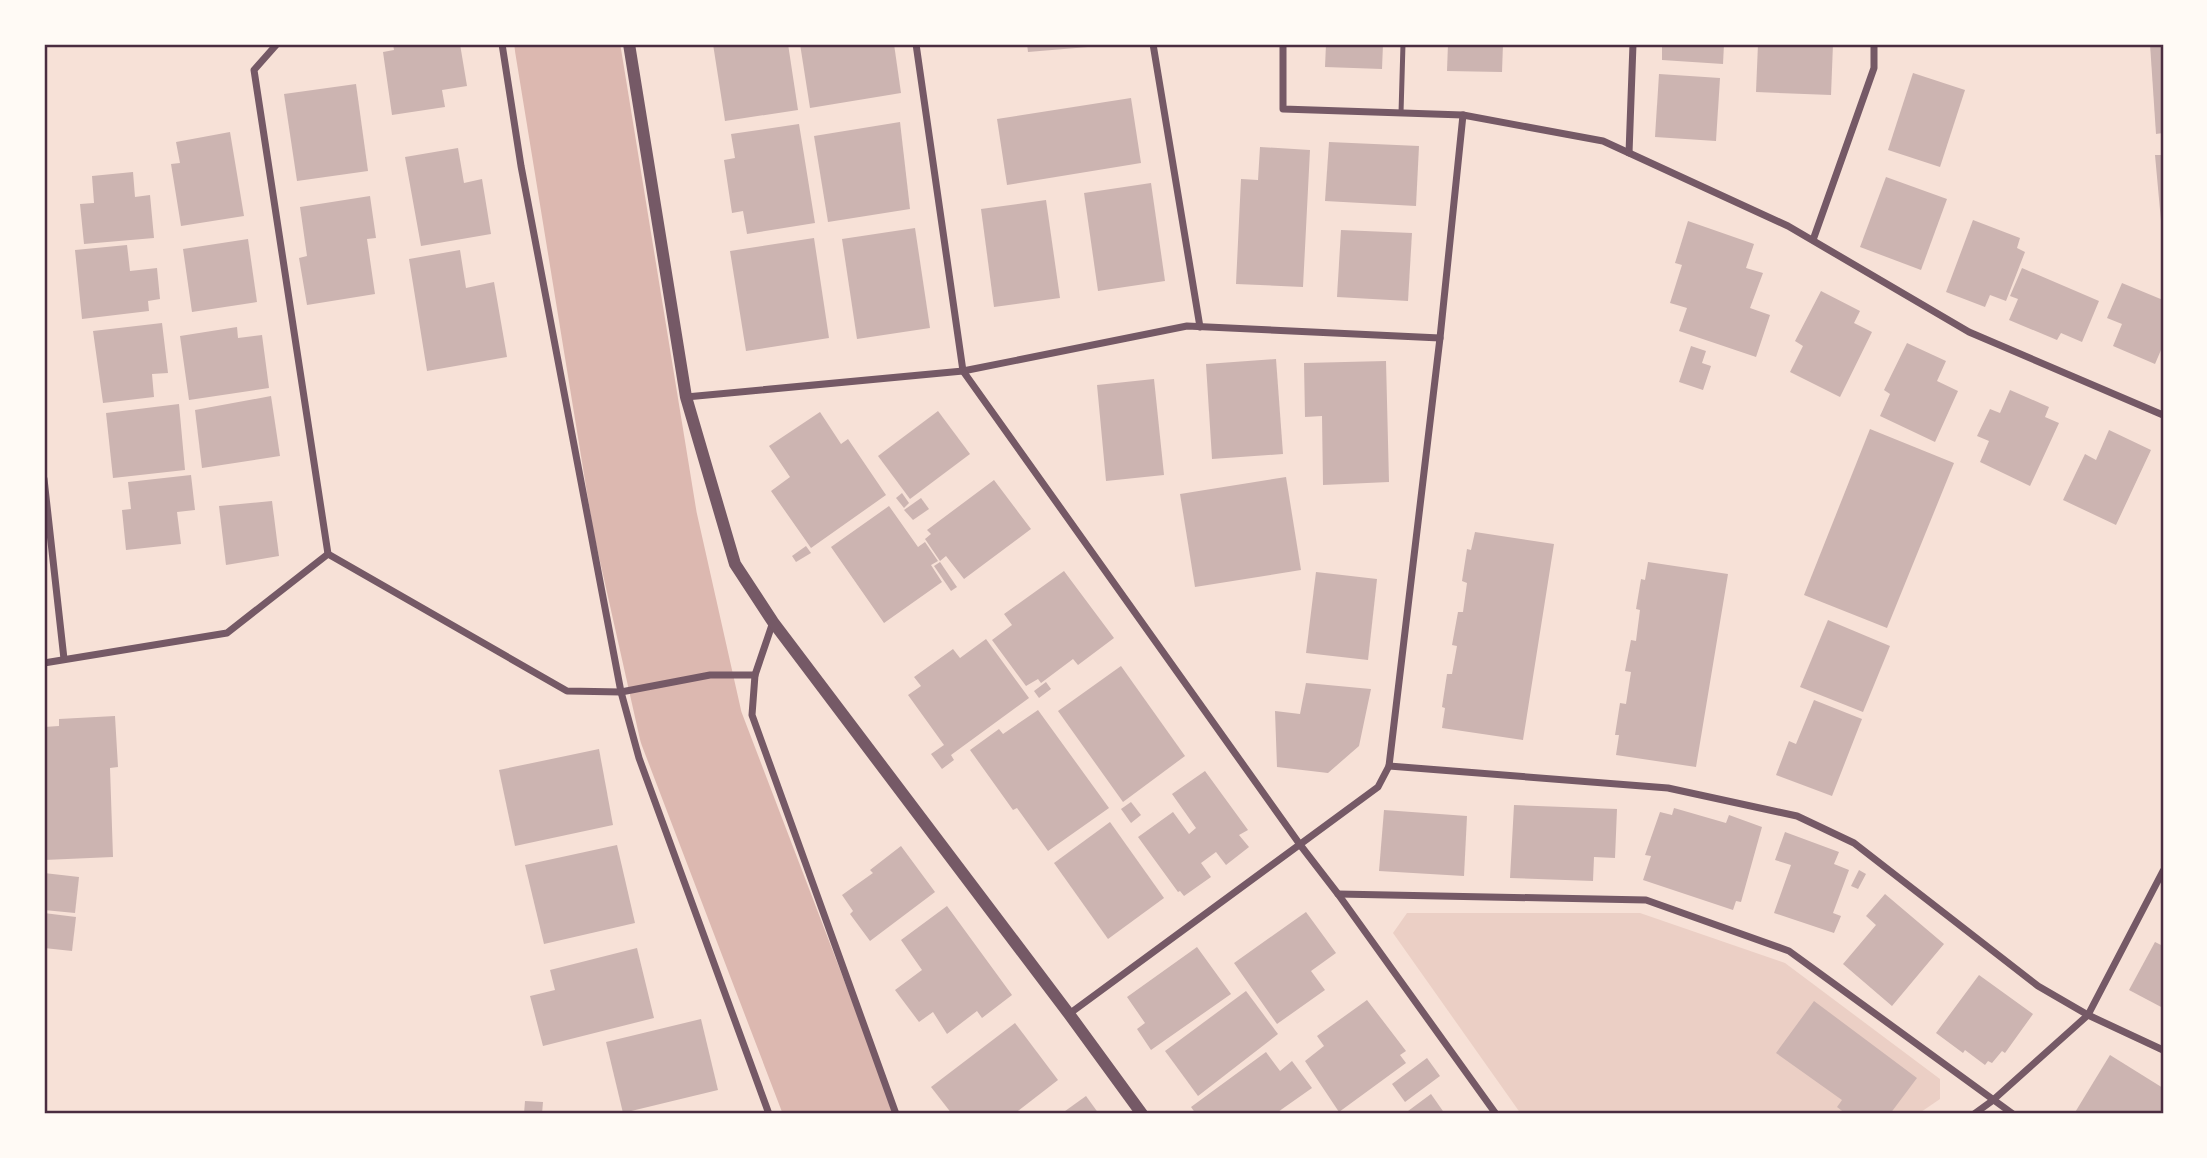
<svg xmlns="http://www.w3.org/2000/svg" width="2207" height="1158" font-family="'PT Serif',serif">
  <style>
    .green { fill: #ebcfc5 }
    .lines { fill: none; stroke-linecap: round; stroke-linejoin: round }
    .river { stroke: #dcb8b0; stroke-width: 105 }
    .building { fill: #ccb4b1 }
    .service { stroke: #755966; stroke-width: 5 }
    .minor { stroke: #755966; stroke-width: 7 }
    .tertiary { stroke: #755966; stroke-width: 12 }
    .neatline { fill: none; stroke: #4a2c40; stroke-width: 2.5 }
  </style>
  <rect width="100%" height="100%" fill="#f7e1d7"/>
  <!-- green -->
  <polygon class="green" points="1407,913 1640,913 1785,963 1940,1079 1940,1099 1918,1114 1521,1114 1393,933"/>
  <g class="lines">
    <!-- river -->
    <polyline class="river" points="567,44 645,522 691,727 839,1114"/>
  </g>
  <!-- building -->
  <g class="building">
    <polygon points="393,44 460,44 467,86 442,90 445,107 392,115 383,52 394,50"/>
    <polygon points="713,44 788,44 798,110 725,121"/>
    <polygon points="800,44 894,44 901,93 810,108"/>
    <polygon points="1027,44 1100,44 1100,46 1028,52"/>
    <polygon points="1326,44 1383,44 1382,69 1325,67"/>
    <polygon points="1448,44 1503,44 1502,72 1447,71"/>
    <polygon points="1662,44 1724,44 1723,64 1662,60"/>
    <polygon points="1758,44 1833,44 1831,95 1756,92"/>
    <polygon points="2150,44 2163,44 2163,133 2156,134"/>
    <polygon points="1913,73 1965,90 1940,167 1888,150"/>
    <polygon points="1659,74 1720,78 1716,141 1655,137"/>
    <polygon points="356,84 368,171 297,181 284,94"/>
    <polygon points="1131,98 1141,163 1007,185 997,119"/>
    <polygon points="900,122 910,209 828,222 814,136"/>
    <polygon points="799,124 815,223 747,234 743,211 732,213 724,160 735,158 731,134"/>
    <polygon points="230,132 244,216 181,226 171,164 180,163 176,142"/>
    <polygon points="1329,142 1419,146 1416,206 1325,201"/>
    <polygon points="1260,147 1310,150 1303,287 1236,284 1241,179 1258,180"/>
    <polygon points="458,148 464,183 482,179 491,234 421,246 405,157"/>
    <polygon points="2155,155 2163,155 2163,221 2161,221"/>
    <polygon points="133,172 135,197 150,195 154,238 84,244 80,204 94,203 92,176"/>
    <polygon points="1886,177 1947,199 1921,270 1860,247"/>
    <polygon points="1151,183 1165,281 1098,291 1084,193"/>
    <polygon points="370,196 376,238 367,239 375,294 307,305 299,258 307,256 300,207"/>
    <polygon points="1046,200 1060,298 994,307 981,209"/>
    <polygon points="1973,220 2020,238 2017,248 2025,252 2006,301 1990,295 1985,307 1946,292"/>
    <polygon points="1688,221 1754,244 1746,268 1763,273 1750,308 1770,315 1756,357 1679,331 1687,308 1670,303 1682,265 1675,263"/>
    <polygon points="915,228 930,328 857,339 842,239"/>
    <polygon points="1341,230 1412,233 1408,301 1337,297"/>
    <polygon points="814,238 829,338 746,351 730,251"/>
    <polygon points="248,239 257,302 192,312 183,249"/>
    <polygon points="127,245 130,271 157,268 160,299 148,301 149,311 82,319 75,250"/>
    <polygon points="460,250 466,288 494,282 507,357 427,371 409,259"/>
    <polygon points="2022,268 2099,301 2082,342 2061,333 2057,340 2009,320 2018,299 2010,296"/>
    <polygon points="2122,283 2163,300 2163,350 2161,350 2155,364 2113,346 2122,324 2107,318"/>
    <polygon points="1821,291 1860,311 1854,323 1872,332 1840,397 1790,372 1803,346 1795,341"/>
    <polygon points="162,323 168,373 152,374 154,397 103,403 93,331"/>
    <polygon points="237,327 238,338 262,335 269,388 189,400 180,336"/>
    <polygon points="1907,343 1946,361 1937,381 1958,391 1935,442 1880,416 1890,394 1884,390"/>
    <polygon points="1691,346 1706,351 1702,363 1711,366 1703,390 1679,382"/>
    <polygon points="1276,359 1283,454 1212,459 1206,364"/>
    <polygon points="1386,361 1389,482 1323,485 1322,416 1305,417 1304,363"/>
    <polygon points="1154,379 1164,475 1106,481 1097,385"/>
    <polygon points="2010,390 2049,407 2045,417 2059,423 2030,486 1980,462 1989,441 1977,436 1990,409 2000,413"/>
    <polygon points="271,396 280,456 202,468 195,410"/>
    <polygon points="179,404 185,470 113,478 106,413"/>
    <polygon points="938,411 970,454 910,499 878,456"/>
    <polygon points="820,412 841,444 848,439 886,495 811,548 771,491 790,477 769,446"/>
    <polygon points="1870,429 1954,463 1887,628 1804,595"/>
    <polygon points="2109,430 2151,450 2116,525 2063,500 2085,454 2096,460"/>
    <polygon points="191,475 195,510 177,512 181,544 126,550 122,510 131,509 128,482"/>
    <polygon points="1286,477 1301,570 1195,587 1180,494"/>
    <polygon points="994,480 1031,529 964,579 946,556 940,561 925,539 931,534 927,530"/>
    <polygon points="902,493 909,503 904,508 896,498"/>
    <polygon points="921,498 929,509 913,520 904,510"/>
    <polygon points="272,501 279,556 226,565 219,506"/>
    <polygon points="889,506 918,547 925,542 938,561 931,565 942,582 884,623 831,547"/>
    <polygon points="1475,532 1554,544 1523,740 1442,728 1445,708 1442,707 1447,674 1452,674 1457,646 1452,645 1458,612 1463,612 1467,583 1462,581 1467,549 1471,550"/>
    <polygon points="806,546 811,553 796,562 792,556"/>
    <polygon points="940,562 957,587 951,591 934,566"/>
    <polygon points="1648,562 1728,574 1696,767 1616,755 1619,735 1615,735 1620,703 1626,704 1631,672 1625,671 1631,640 1636,641 1640,610 1636,609 1641,579 1645,580"/>
    <polygon points="1064,571 1114,638 1078,665 1073,659 1041,683 1038,679 1026,686 992,640 1012,625 1004,614"/>
    <polygon points="1316,572 1377,579 1368,660 1306,653"/>
    <polygon points="1828,620 1890,646 1863,712 1800,687"/>
    <polygon points="986,639 1029,698 951,755 954,760 942,769 931,754 944,745 908,695 921,686 914,677 953,649 960,658"/>
    <polygon points="1121,666 1185,756 1123,802 1058,711"/>
    <polygon points="1046,682 1051,689 1039,698 1034,691"/>
    <polygon points="1306,683 1371,689 1359,746 1328,773 1277,767 1275,711 1300,714"/>
    <polygon points="1814,700 1862,719 1832,796 1776,775 1789,741 1796,744"/>
    <polygon points="1038,710 1109,808 1048,851 1017,808 1013,810 970,750 999,729 1003,734"/>
    <polygon points="115,716 118,767 110,768 113,857 44,860 44,727 59,726 59,719"/>
    <polygon points="599,749 613,825 515,846 499,770"/>
    <polygon points="1205,771 1248,830 1239,835 1249,847 1226,865 1216,852 1201,863 1211,877 1184,896 1180,891 1178,892 1138,837 1173,812 1189,834 1196,828 1172,794"/>
    <polygon points="1131,802 1141,815 1131,823 1121,809"/>
    <polygon points="1514,805 1617,809 1615,858 1594,857 1593,881 1510,878"/>
    <polygon points="1674,808 1726,823 1729,815 1762,827 1741,902 1736,901 1733,910 1643,880 1651,856 1645,855 1660,812 1672,815"/>
    <polygon points="1384,810 1467,816 1464,876 1379,871"/>
    <polygon points="1110,822 1164,898 1108,939 1054,863"/>
    <polygon points="1785,832 1839,852 1834,864 1849,870 1833,913 1841,916 1834,933 1774,913 1791,865 1775,860"/>
    <polygon points="617,845 635,923 544,944 525,865"/>
    <polygon points="901,846 935,892 870,941 850,914 853,911 842,895 873,873 870,870"/>
    <polygon points="1859,870 1866,874 1858,889 1851,886"/>
    <polygon points="44,873 79,877 75,913 44,910"/>
    <polygon points="1885,894 1944,944 1892,1006 1843,964 1876,925 1866,916"/>
    <polygon points="947,906 1012,995 982,1018 977,1011 947,1034 933,1012 919,1022 895,990 922,970 901,940"/>
    <polygon points="1306,912 1336,953 1311,971 1325,990 1277,1024 1234,963"/>
    <polygon points="44,913 76,917 72,951 44,948"/>
    <polygon points="2155,942 2163,946 2163,1008 2129,990"/>
    <polygon points="1197,947 1231,994 1151,1050 1137,1029 1145,1023 1127,997"/>
    <polygon points="637,948 654,1018 543,1046 530,996 555,990 550,970"/>
    <polygon points="1979,975 2033,1014 2005,1053 2002,1051 1992,1063 1988,1061 1985,1065 1965,1050 1963,1053 1936,1033"/>
    <polygon points="1246,991 1278,1034 1198,1096 1165,1051"/>
    <polygon points="1367,1000 1406,1051 1400,1055 1406,1063 1339,1112 1305,1061 1324,1046 1317,1036"/>
    <polygon points="1814,1001 1917,1078 1890,1114 1846,1114 1837,1107 1842,1100 1776,1053"/>
    <polygon points="701,1019 718,1090 623,1113 606,1042"/>
    <polygon points="1015,1023 1058,1080 1014,1114 952,1114 931,1087"/>
    <polygon points="1266,1052 1280,1071 1292,1061 1312,1088 1275,1114 1196,1114 1191,1107"/>
    <polygon points="2110,1055 2163,1088 2163,1114 2074,1114"/>
    <polygon points="1427,1058 1440,1076 1405,1102 1392,1084"/>
    <polygon points="1431,1094 1445,1114 1404,1114"/>
    <polygon points="1086,1096 1099,1114 1061,1114"/>
    <polygon points="525,1101 543,1102 542,1114 524,1114"/>
  </g>
  <g class="lines">
    <!-- service -->
    <polyline class="service" points="1401,113 1403,44"/>
    <!-- minor -->
    <g class="minor">
      <polyline points="277,44 254,70 328,554"/>
      <polyline points="502,44 521,166 621,692 639,758 769,1114"/>
      <polyline points="916,44 963,371 1301,846 1338,894 1496,1114"/>
      <polyline points="1153,44 1200,327"/>
      <polyline points="1283,44 1283,109 1463,115 1603,141 1788,226 1969,332 2163,415"/>
      <polyline points="1629,153 1633,44"/>
      <polyline points="1813,240 1874,68 1874,44"/>
      <polyline points="686,397 963,371 1187,326 1440,338"/>
      <polyline points="44,479 64,659"/>
      <polyline points="773,622 755,675 752,715 896,1114"/>
      <polyline points="44,663 227,633 328,554 567,691 621,692 710,675 755,675"/>
      <polyline points="1389,766 1668,788 1797,816 1854,843 2038,986 2088,1015 2163,1050"/>
      <polyline points="1338,894 1646,900 1789,951 2013,1114"/>
      <polyline points="1069,1014 1378,787 1389,766 1440,338 1463,115"/>
      <polyline points="1974,1114 1992,1101 2088,1015 2163,871"/>
    </g>
    <!-- tertiary -->
    <polyline class="tertiary" points="629,44 686,397 735,564 773,622 1069,1014 1142,1114"/>
  </g>
  <!-- border -->
  <rect width="2207" height="1158" fill="none" stroke="#fffaf5" stroke-width="91"/>
  <rect x="46" y="46" width="2116" height="1066" class="neatline"/>
</svg>
